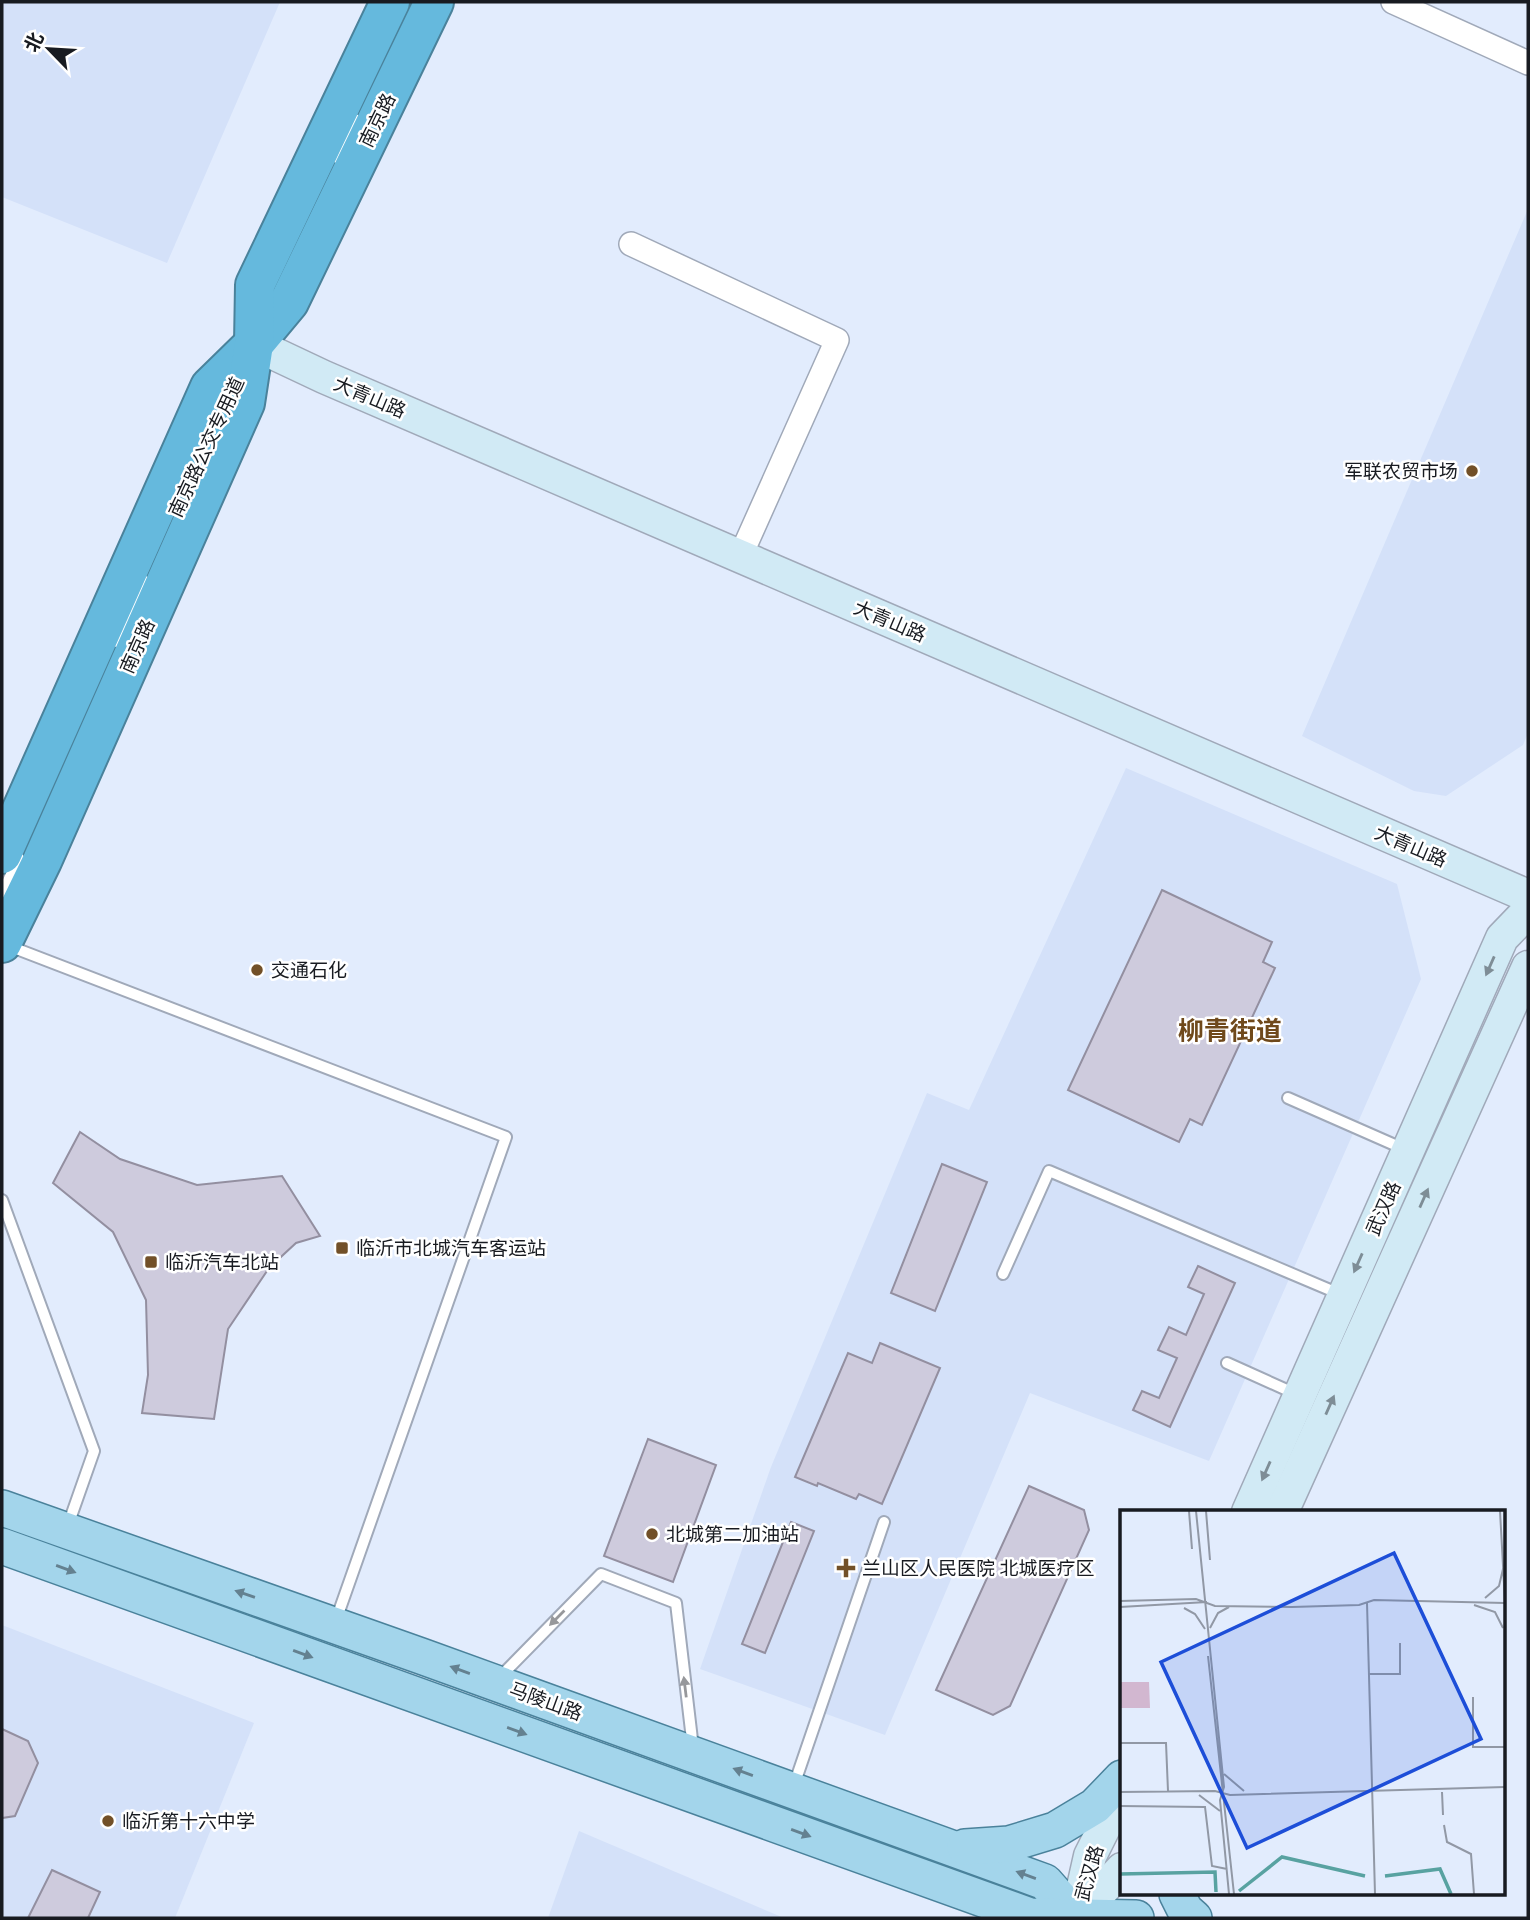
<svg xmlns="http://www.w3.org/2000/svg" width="1530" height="1920" font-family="Merriweather,'Noto Sans SC',serif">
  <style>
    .built { fill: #d4e1f9 }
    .building { fill: #cecbdd; stroke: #938fa0; stroke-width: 2 }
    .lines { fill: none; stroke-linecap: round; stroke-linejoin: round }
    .lane-casing { stroke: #a0a9b9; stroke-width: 14 }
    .street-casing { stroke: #a0a9b9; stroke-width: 26 }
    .secondary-casing { stroke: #a0a9b9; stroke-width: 35 }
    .primary-casing { stroke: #4a829b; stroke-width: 38 }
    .highway-casing { stroke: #4a829b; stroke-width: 42 }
    .lane { stroke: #fff; stroke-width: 10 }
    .street { stroke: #fff; stroke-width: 23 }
    .secondary { stroke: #d1eaf5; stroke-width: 32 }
    .primary { stroke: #a3d5eb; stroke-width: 35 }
    .highway { stroke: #65b9dd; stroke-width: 38 }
    .oneway { fill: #7e8d96 }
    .oneway2 { fill: #648190 }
    .oneway3 { fill: #97989b }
    .poi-dot { fill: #725028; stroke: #fff; stroke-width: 2.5 }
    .labels { text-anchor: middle; stroke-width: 5; stroke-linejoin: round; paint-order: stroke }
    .street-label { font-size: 19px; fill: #181b21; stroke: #fff }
    .poi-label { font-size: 19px; fill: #181b21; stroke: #fff; text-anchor: start }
    .district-label { font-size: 26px; font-weight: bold; fill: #6f491b; stroke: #fff }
    .inset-river { fill: none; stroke: #58a2a1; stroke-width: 3.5 }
    .inset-road { fill: none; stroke: #9198a5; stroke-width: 2 }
    .view { fill: #1d4ed8; fill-opacity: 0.15; stroke: #1d4ed8; stroke-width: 3.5 }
    .inset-edge { fill: none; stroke: #181b21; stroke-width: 3.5 }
  </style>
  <rect width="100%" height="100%" fill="#e2ecfd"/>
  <!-- built -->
  <g class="built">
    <polygon points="2,2 280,2 167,263 2,197"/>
    <polygon points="1528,209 1528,733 1523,745 1446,796 1414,791 1302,736"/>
    <polygon points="1126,768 1397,884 1421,979 1209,1461 1030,1393 885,1735 700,1669 771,1467 927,1093 969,1110"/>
    <polygon points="2,1625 254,1723 175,1918 2,1918"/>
    <polygon points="579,1831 784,1918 548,1918"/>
  </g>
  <!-- building -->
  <g class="building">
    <polygon points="1162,890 1272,942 1263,962 1275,968 1202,1125 1190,1119 1179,1142 1068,1090"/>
    <polygon points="80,1132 120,1159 197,1185 282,1176 320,1236 296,1243 269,1268 228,1329 214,1419 142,1413 148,1375 146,1300 113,1232 53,1183"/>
    <polygon points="942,1164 987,1182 935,1311 891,1293"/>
    <polygon points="1198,1266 1235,1283 1170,1427 1133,1410 1142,1391 1159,1398 1177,1358 1158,1350 1169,1327 1186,1335 1204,1294 1188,1287"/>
    <polygon points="880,1343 940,1368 882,1504 859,1494 856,1499 818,1483 817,1486 795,1477 848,1353 872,1363"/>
    <polygon points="648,1439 716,1465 673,1582 604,1556"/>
    <polygon points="1029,1486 1084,1510 1089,1530 1010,1706 993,1715 936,1690"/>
    <polygon points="791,1522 814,1531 765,1653 742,1644"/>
    <polygon points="2,1729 28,1741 38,1763 15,1816 2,1818"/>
    <polygon points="52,1870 100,1892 88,1918 28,1918"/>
  </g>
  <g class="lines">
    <defs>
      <g id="lane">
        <polyline points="337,158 355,119"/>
        <polyline points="117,642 145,581"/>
        <polyline points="2,893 19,858"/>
        <polyline points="9,946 506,1137 336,1620"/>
        <polyline points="1288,1098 1404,1149"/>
        <polyline points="2,1200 94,1451 68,1525"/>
        <polyline points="1003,1274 1049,1171 1342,1295"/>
        <polyline points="1227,1363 1298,1395"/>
        <polyline points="499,1678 601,1574 676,1603 693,1748"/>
        <polyline points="793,1788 884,1522"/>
      </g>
      <g id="street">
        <polyline points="1393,2 1528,63"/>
        <polyline points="631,244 837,340 740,557"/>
      </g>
      <g id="secondary">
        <polyline points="254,344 324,377 1528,896"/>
        <polyline points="1248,1512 1502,938 1528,911"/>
        <polyline points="1282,1512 1528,967"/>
        <polyline points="1077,1917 1122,1869"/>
        <polyline points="1076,1918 1090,1856 1122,1792"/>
      </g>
      <g id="primary">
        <polyline points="2,1508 421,1656 1045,1882 1077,1918"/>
        <polyline points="2,1546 1030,1916 1136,1918"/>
        <polyline points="965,1847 1009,1844 1055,1830 1095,1806 1122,1778"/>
        <polyline points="1177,1894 1185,1910 1194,1918"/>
      </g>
      <g id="highway">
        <polyline points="2,854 210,387 254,344 289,302 434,2"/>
        <polyline points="2,943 42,861 245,403 254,344 255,285 390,2"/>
      </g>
    </defs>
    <!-- lane casing -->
    <use href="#lane" class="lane-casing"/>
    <!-- street casing -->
    <use href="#street" class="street-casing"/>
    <!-- secondary casing -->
    <use href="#secondary" class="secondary-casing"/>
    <!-- primary casing -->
    <use href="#primary" class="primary-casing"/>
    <!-- highway casing -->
    <use href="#highway" class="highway-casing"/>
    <!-- lane -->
    <use href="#lane" class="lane"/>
    <!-- street -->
    <use href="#street" class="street"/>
    <!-- secondary -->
    <use href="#secondary" class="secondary"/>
    <!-- primary -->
    <use href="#primary" class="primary"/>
    <!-- highway -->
    <use href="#highway" class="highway"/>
  </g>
  <!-- one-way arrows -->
  <defs><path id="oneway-solid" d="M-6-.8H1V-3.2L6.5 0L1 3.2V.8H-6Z" transform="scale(1.75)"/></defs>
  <g class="oneway">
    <use href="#oneway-solid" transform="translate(1490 966) rotate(114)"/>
    <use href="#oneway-solid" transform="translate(1424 1198) rotate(-66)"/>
    <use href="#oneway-solid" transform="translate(1358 1263) rotate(114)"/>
    <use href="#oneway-solid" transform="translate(1330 1405) rotate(-66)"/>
    <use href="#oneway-solid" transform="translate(1266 1471) rotate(114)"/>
  </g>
  <g class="oneway2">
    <use href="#oneway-solid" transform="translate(66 1569) rotate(20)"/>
    <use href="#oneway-solid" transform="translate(245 1594) rotate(-161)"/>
    <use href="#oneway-solid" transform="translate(303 1654) rotate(20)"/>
    <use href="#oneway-solid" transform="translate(460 1670) rotate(-160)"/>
    <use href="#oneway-solid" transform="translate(517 1731) rotate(20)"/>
    <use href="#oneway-solid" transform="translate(743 1772) rotate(-160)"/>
    <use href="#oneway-solid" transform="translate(801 1833) rotate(20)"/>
    <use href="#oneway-solid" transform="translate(1026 1875) rotate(-160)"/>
  </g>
  <g class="oneway3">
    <use href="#oneway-solid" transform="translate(557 1618) rotate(135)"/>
    <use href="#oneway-solid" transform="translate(685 1687) rotate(-97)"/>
  </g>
  <!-- markers -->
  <g class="poi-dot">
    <circle cx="1472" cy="471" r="7"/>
    <circle cx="257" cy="970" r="7"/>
    <rect x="335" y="1241" width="14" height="14" rx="3.5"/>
    <rect x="144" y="1255" width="14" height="14" rx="3.5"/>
    <circle cx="652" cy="1534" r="7"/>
    <path d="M842.5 1557.5h7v7h7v7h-7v7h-7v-7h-7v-7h7z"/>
    <circle cx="108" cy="1821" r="7"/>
  </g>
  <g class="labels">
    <!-- street labels -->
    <g class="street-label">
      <text transform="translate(377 120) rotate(-64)" y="7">南京路</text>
      <text transform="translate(370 397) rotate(23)" y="7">大青山路</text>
      <text transform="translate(206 447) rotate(-65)" y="7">南京路公交专用道</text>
      <text transform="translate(890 621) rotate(23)" y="7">大青山路</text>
      <text transform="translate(137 646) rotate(-66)" y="7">南京路</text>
      <text transform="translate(1411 846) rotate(23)" y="7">大青山路</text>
      <text transform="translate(1383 1208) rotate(-66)" y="7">武汉路</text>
      <text transform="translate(546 1701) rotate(20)" y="7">马陵山路</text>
      <text transform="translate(1089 1873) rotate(-74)" y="7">武汉路</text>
    </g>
    <!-- poi labels -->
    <g class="poi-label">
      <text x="1458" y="478" text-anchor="end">军联农贸市场</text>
      <text x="271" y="977">交通石化</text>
      <text x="356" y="1255">临沂市北城汽车客运站</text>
      <text x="165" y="1269">临沂汽车北站</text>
      <text x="666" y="1541">北城第二加油站</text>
      <text x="862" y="1575">兰山区人民医院 北城医疗区</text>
      <text x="122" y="1828">临沂第十六中学</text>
    </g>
    <!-- district labels -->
    <g class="district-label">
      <text x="1230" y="1040">柳青街道</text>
    </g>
  </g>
  <!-- overview -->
  <g transform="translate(1120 1510)">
    <rect width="385" height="385" fill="#e2ecfd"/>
    <path d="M0,172H29L30,198H0Z" fill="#d2b7d0"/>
    <path class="inset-river" d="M0,364L95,362L96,382M265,366L320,359L331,384M119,381L162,347L245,366"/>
    <path class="inset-road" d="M69,1L72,39M76,1L104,277L100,290L109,384M86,1L90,50M380,1L385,92M365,88L379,76L383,59M0,91L76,89L95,96L172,97L239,95L254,90L385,93M247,93L255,384M385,93V146M354,95L375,102L383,118M0,97L87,92M64,98L75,104L85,119M90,118L98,103L109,97M88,146L114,384M249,164H280V133M353,187V237H385M0,233H46L48,281M104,264L124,281M0,282L95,281L110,285L385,277M322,282L323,305M79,285L100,301M0,296L85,297L92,356L107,359M324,315L327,332L351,344L354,384"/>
    <path class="view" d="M274,43L361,229L127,338L41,152Z"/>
    <rect width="385" height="385" class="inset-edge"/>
  </g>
  <!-- border -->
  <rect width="1530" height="1920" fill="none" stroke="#181b21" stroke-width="7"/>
  <!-- north arrow -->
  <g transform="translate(49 49) rotate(295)" stroke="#ffffff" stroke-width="5" paint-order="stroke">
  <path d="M0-5L12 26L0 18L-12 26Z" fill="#181b21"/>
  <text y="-10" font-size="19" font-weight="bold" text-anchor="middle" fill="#181b21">北</text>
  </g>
</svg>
